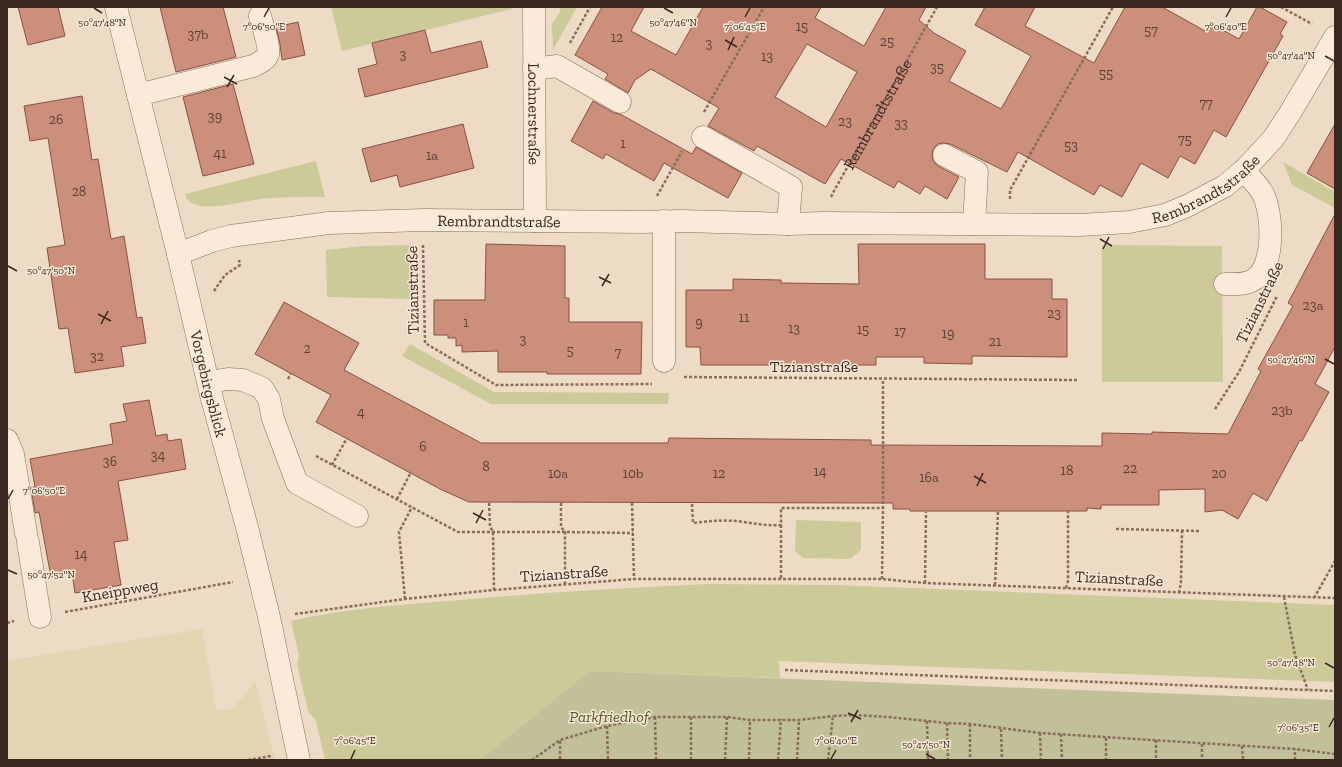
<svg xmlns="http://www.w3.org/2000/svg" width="1342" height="767" font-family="'Zilla Slab',serif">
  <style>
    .farmland { fill: #e4d4b2 }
    .green { fill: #cdca99 }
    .cemetery { fill: #c2c098 }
    .building { fill: #cc8f7b; stroke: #895141; fill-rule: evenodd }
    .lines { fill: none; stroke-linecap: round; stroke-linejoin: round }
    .minor-casing { stroke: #896c5b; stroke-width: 23 }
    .path { stroke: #896c5b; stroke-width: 2.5; stroke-dasharray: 3 2; stroke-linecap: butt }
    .minor { stroke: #f9ead9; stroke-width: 22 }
    .ticks { fill: none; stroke: #3a271f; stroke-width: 1.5 }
    .labels { text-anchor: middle; stroke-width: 3; stroke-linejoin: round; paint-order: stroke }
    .number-label { font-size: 14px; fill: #5e4136 }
    .street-label { font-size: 16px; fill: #3a271f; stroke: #f6e7d5 }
    .park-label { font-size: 16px; font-style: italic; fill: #525625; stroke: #f6e7d5 }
    .ticks-label { font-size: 10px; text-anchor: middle; fill: #3a271f; stroke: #f6e7d5; stroke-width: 3; stroke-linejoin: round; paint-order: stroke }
  </style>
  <rect width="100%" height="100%" fill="#eedbc5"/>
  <!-- farmland -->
  <polygon class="farmland" points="202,629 216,710 233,709 255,681 275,760 7,760 7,661"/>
  <!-- green -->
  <g class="green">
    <polygon points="331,7 515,7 515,8 342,51"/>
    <polygon points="560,7 577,7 553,50 552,24 560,12"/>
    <path d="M316,161L325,197C303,197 281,197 260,199C243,201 200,215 187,199C186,198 186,196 185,194Z"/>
    <polygon points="1283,162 1335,192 1335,208 1292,185"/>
    <polygon points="412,245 412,299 327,297 326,250 363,246"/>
    <polygon points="1102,245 1222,246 1223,382 1102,382"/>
    <polygon points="410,344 494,392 669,393 668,404 491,404 402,356"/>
    <polygon points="796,520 861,522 861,550 850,559 803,558 795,551"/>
    <path d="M708,584L836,585L1335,605V682L779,661L780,678L591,671L480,760H325L316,721L308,711L297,664L299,655L291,621C343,609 395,605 448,601C534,593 621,588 708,584Z"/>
  </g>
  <!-- cemetery -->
  <polygon class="cemetery" points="590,671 1335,700 1335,760 480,760"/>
  <!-- building -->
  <g class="building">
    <polygon points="18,7 58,7 65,36 28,45"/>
    <polygon points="160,7 223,7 236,57 176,72"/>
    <path d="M602,7H644L631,31L676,55L703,7H821L815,18L864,46L886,7H926L919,20L934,33L966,51L949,81L1001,109L1031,56L975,25L985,7H1035L1025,26L1094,63L1125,7H1162L1207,32L1212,24L1239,39L1257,7H1260L1287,22L1280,34L1283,36L1226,137L1214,130L1195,164L1180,156L1168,178L1141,163L1122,197L1100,185L1094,195L1018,152L1007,172L950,144L943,143L938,144L933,149L932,155L933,161L938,166L959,177L947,199L925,186L920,194L898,181L894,188L841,159L825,184L757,146L754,151L708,126L719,108L651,69L635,80L628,93L605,79L608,74L575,55ZM807,44L857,72L826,127L775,97Z"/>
    <polygon points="298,22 305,55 282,60 280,44 276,27"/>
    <polygon points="425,30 431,53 481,41 488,67 365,97 358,69 377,64 372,43"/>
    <polygon points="233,84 254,164 203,176 183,97"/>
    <polygon points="82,96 92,160 98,159 111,239 124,236 137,318 142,317 146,343 121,347 124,366 75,373 68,328 59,329 47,248 65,245 48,138 30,141 24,106"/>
    <polygon points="593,101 614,113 620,114 692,154 696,147 742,173 728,198 664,163 654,181 606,154 603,159 571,141"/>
    <polygon points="463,124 474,168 400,187 397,175 371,182 362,149"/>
    <polygon points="1335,124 1335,189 1307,173"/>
    <polygon points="1335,214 1335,347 1315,384 1329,392 1302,441 1300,440 1267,501 1253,493 1238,519 1222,510 1205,512 1205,489 1159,490 1159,505 1101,505 1101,509 1087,508 1087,511 910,511 910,509 893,509 893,503 469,502 440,489 316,422 331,395 255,354 284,302 359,343 344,370 481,443 668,443 669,438 871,440 871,445 1102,446 1102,433 1152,434 1152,432 1228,434 1261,371 1258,369 1293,306 1288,303"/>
    <polygon points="486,244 565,246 565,298 569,298 569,322 642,322 641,374 547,374 547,372 498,372 498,351 462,352 462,345 456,346 456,338 448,338 448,335 434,335 434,300 485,300"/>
    <polygon points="858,244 985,244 985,279 1052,279 1052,299 1067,299 1067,357 972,356 972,364 924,363 924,357 876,357 876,365 701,365 700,347 686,347 686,290 733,290 733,279 781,280 781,283 859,284"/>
    <polygon points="149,400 156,436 167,434 168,441 181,439 186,469 118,481 128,540 114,542 121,585 75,593 72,573 51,577 39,512 35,513 31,487 35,487 30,459 113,444 110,424 127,421 123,404"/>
  </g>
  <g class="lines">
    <defs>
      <g id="minor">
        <path id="s2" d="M116,7L178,254L211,395L248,531L269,617L299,760"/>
        <path id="s3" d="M534,7L535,221"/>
        <polyline points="534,69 557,66 620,102"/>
        <path d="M138,95L253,66C259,63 266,60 268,54C270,46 262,24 260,16"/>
        <polyline points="703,137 791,187 788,224"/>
        <polyline points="944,155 977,172 974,224"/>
        <path id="s4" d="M178,254L212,241L231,236L329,223L424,220L642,222L682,221L788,224L824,223L1080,225L1129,222L1165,215L1187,206L1225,186L1244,170L1273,139L1290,113L1335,37"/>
        <path d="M1225,284C1235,284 1247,285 1255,279C1275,265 1273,214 1263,194C1259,186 1250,178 1244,170"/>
        <polyline points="664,361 664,221"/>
        <polyline points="209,382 228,379 243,380 262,388 269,399 273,419 297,483 357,516"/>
        <polyline points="7,440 13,454 26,533"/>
        <polyline points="28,542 40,617"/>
      </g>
    </defs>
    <!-- minor casing -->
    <use href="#minor" class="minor-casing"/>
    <!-- path -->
    <g class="path">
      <polyline points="1281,7 1312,24"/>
      <polyline points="570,43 590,7"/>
      <polyline points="704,112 764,7"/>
      <polyline points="657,196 682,151"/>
      <path id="s1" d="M831,197L834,191L937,7"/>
      <polyline points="1010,199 1010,190 1113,7"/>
      <polyline points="423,245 425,343 496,385 652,384"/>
      <polyline points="214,291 225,275 240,265 239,260"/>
      <polyline points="684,377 1078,380"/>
      <polyline points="288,379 291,373"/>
      <polyline points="1215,409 1239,372 1277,296"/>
      <polyline points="316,456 458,532 565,532 633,533"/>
      <polyline points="332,465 347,438"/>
      <polyline points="397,499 411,472"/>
      <polyline points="489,503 490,526 493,532 494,590"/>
      <polyline points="561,503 561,527 565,532 565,584"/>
      <polyline points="632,503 634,579"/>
      <path d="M692,504L693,523C708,521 722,520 737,521C752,523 766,526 781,525V508H883"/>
      <polyline points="1116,529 1199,531"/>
      <polyline points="781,578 781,525"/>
      <polyline points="882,579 883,508 883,379"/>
      <polyline points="925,583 926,512"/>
      <polyline points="995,585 998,511"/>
      <polyline points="1066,588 1068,581 1068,511"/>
      <polyline points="1179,593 1181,582 1182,530"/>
      <polyline points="1284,597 1295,655 1308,690"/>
      <polyline points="1314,598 1335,561"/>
      <polyline points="405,599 399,532 412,507"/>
      <polyline points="65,612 233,582"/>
      <polyline points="295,614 405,599 494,590 634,579 882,579 925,583 1335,598"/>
      <polyline points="7,623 14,621"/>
      <polyline points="785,670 1335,691"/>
      <polyline points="655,717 656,760"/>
      <polyline points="691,717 691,760"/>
      <polyline points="927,721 928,760"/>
      <polyline points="947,723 948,760"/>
      <polyline points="970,724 970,760"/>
      <polyline points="607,726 608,760"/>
      <polyline points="1001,729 1002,760"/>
      <polyline points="1040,733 1041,760"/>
      <polyline points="1061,734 1062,760"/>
      <polyline points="1106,738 1106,760"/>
      <polyline points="1156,740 1156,760"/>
      <polyline points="560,741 560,760"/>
      <polyline points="1202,744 1202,760"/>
      <polyline points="1242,746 1243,760"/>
      <polyline points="248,760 271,756"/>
      <polyline points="532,760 560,740 607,726 655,717 727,717 750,720 799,720 833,716"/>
      <polyline points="725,760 727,717"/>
      <polyline points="749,760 750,720"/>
      <polyline points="778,760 781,719"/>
      <polyline points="797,760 799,720"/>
      <polyline points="828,760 833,716 855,715 888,717 947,723 970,724 1040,733 1295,749 1335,754"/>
      <polyline points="1295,760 1295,749"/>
    </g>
    <!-- minor -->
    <use href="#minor" class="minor"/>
  </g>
  <!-- ticks -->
  <path class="ticks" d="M94,8L102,13M664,8L673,13M264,17L269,8M745,17L750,8M1226,17L1231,8M725,40L737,47M728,50L734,37M1325,56L1334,61M224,77L237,84M227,87L234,75M1100,239L1112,246M1103,249L1109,237M8,266L17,271M599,277L611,283M602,286L609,274M98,314L111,321M101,324L108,311M1325,359L1334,364M974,476L986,483M977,486L983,473M8,499L13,490M473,513L486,520M476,523L483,510M8,570L17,574M1325,663L1334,668M848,713L861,719M851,722L858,710M1329,727L1334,718M926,754L935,759M351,759L355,750M831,759L836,750"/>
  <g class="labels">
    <!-- number labels -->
    <g class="number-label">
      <text x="802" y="31">15</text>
      <text x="1151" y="35">57</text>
      <text x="198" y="39">37b</text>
      <text x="617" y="42">12</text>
      <text x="887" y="46">25</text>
      <text x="709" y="48">3</text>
      <text x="403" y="59">3</text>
      <text x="767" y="61">13</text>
      <text x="937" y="72">35</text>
      <text x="1106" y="78">55</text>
      <text x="1206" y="108">77</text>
      <text x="215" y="121">39</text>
      <text x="56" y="124">26</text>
      <text x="845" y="126">23</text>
      <text x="901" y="128">33</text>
      <text x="1185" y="144">75</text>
      <text x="623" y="148">1</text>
      <text x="1071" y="150">53</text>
      <text x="220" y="158">41</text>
      <text x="432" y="160">1a</text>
      <text x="79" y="196">28</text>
      <text x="1313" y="310">23a</text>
      <text x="1054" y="318">23</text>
      <text x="744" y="322">11</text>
      <text x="466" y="327">1</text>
      <text x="699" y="327">9</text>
      <text x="794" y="333">13</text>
      <text x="863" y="334">15</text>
      <text x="900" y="336">17</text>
      <text x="948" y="338">19</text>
      <text x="523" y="344">3</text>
      <text x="995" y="346">21</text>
      <text x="307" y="353">2</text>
      <text x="570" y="355">5</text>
      <text x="618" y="357">7</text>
      <text x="97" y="361">32</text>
      <text x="1282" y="415">23b</text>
      <text x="361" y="417">4</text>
      <text x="423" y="451">6</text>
      <text x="158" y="460">34</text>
      <text x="110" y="466">36</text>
      <text x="486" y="471">8</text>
      <text x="1130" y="473">22</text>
      <text x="1067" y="475">18</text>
      <text x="820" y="476">14</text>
      <text x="558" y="478">10a</text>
      <text x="633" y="478">10b</text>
      <text x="719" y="478">12</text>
      <text x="1219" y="478">20</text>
      <text x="929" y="482">16a</text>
      <text x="81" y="559">14</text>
    </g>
    <!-- street labels -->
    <g class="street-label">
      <text dy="6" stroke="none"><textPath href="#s1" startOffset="95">Rembrandtstraße</textPath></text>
      <text dy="6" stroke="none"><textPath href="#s3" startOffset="107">Lochnerstraße</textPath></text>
      <text dy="6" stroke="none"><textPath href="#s4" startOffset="1040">Rembrandtstraße</textPath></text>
      <text dy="6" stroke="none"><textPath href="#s4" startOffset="325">Rembrandtstraße</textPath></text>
      <text transform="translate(412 290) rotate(-91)" y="6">Tizianstraße</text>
      <text transform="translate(1259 302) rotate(-64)" y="6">Tizianstraße</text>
      <text x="814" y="372">Tizianstraße</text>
      <text dy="6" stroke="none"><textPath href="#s2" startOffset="388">Vorgebirgsblick</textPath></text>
      <text transform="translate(564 573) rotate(-4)" y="6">Tizianstraße</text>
      <text transform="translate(1119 578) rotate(3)" y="6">Tizianstraße</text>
      <text transform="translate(120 590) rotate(-10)" y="6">Kneippweg</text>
    </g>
    <!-- park labels -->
    <g class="park-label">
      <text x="609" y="722">Parkfriedhof</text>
    </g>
  </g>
  <g class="ticks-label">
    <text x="102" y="26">50°47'48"N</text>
    <text x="673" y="26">50°47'46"N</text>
    <text x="264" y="30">7°06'50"E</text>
    <text x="745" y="30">7°06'45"E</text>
    <text x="1226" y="30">7°06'40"E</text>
    <text x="1291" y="59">50°47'44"N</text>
    <text x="51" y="274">50°47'50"N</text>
    <text x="1291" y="363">50°47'46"N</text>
    <text x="44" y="494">7°06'50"E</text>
    <text x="51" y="578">50°47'52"N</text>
    <text x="1291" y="666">50°47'48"N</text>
    <text x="1298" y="731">7°06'35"E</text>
    <text x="355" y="744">7°06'45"E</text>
    <text x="836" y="744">7°06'40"E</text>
    <text x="926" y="748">50°47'50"N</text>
  </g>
  <!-- border -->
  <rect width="1342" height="767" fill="none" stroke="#3a271f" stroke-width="16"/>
</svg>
